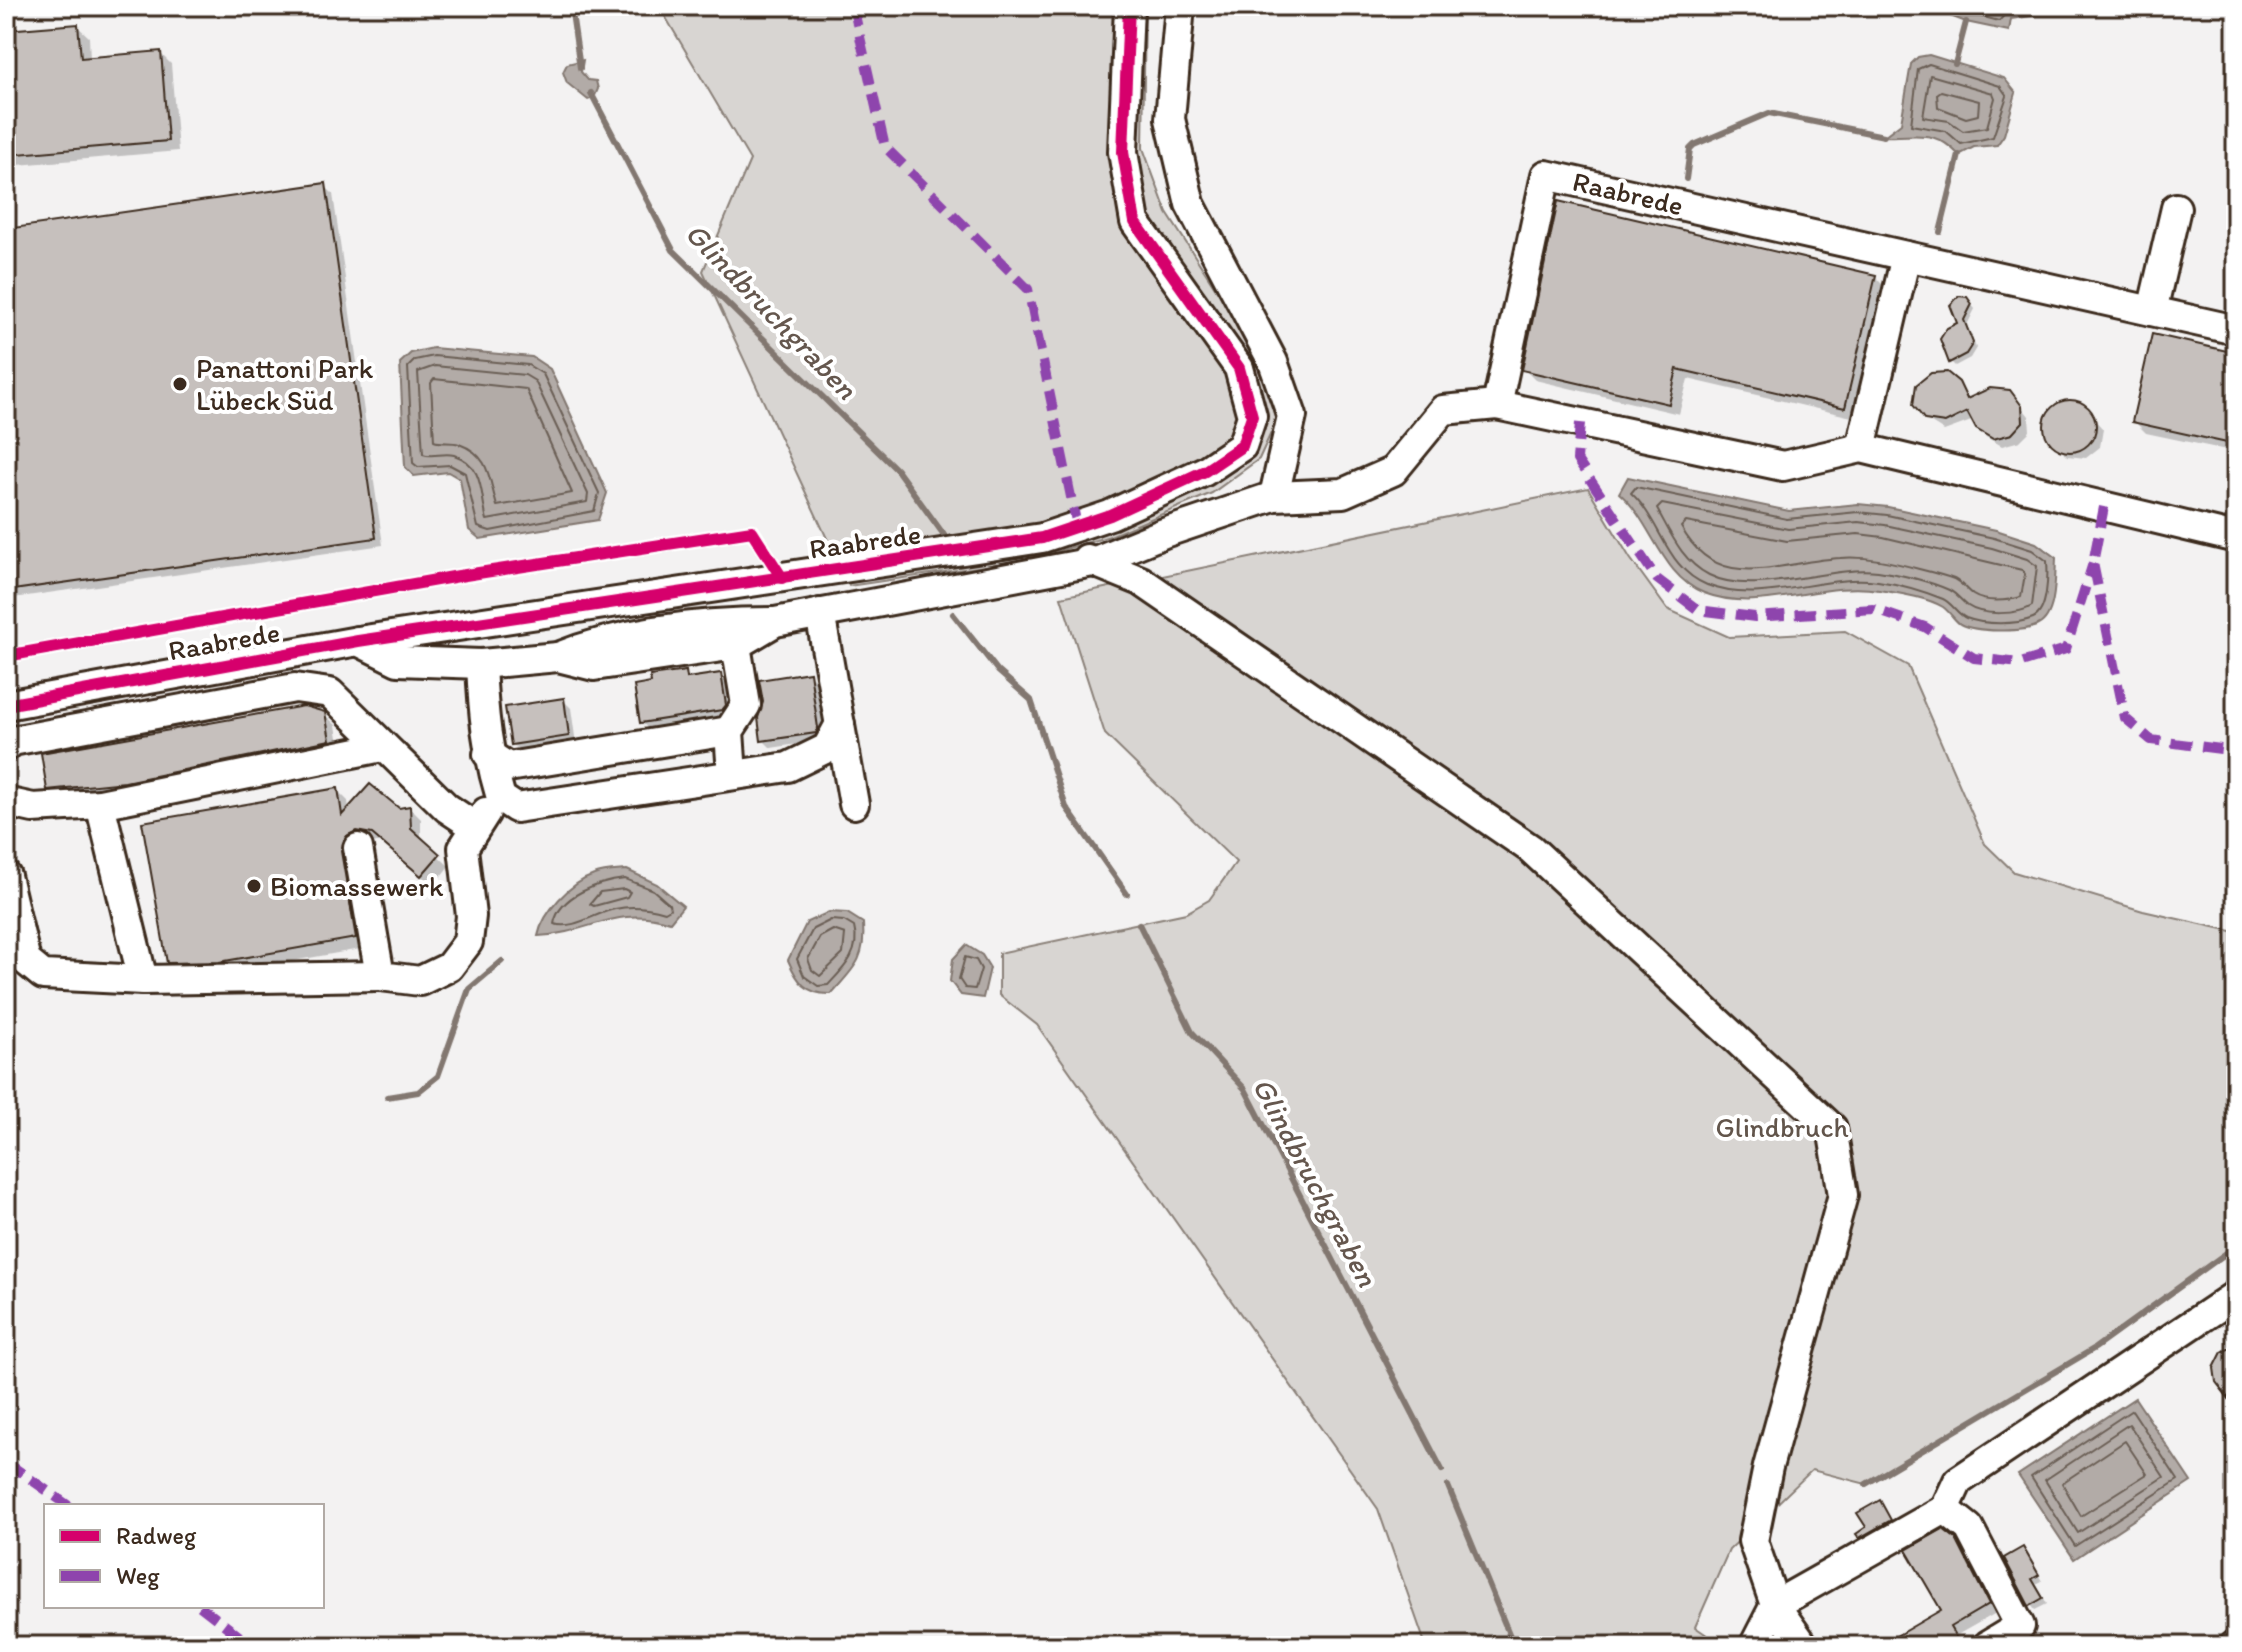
<svg xmlns="http://www.w3.org/2000/svg" width="2242" height="1652" font-family="Itim,sans-serif">
  <style>
    .green { fill: #d8d5d2; stroke: #8a8078; stroke-width: 2 }
    .water { fill: #b2aba7; stroke: #827770; stroke-width: 2 }
    .shadow { fill: #0003 }
    .lines { fill: none; stroke-linecap: round; stroke-linejoin: round }
    .shore { stroke: #6b5e55; stroke-width: 2 }
    .stream { stroke: #827770; stroke-width: 6 }
    .building { fill: #c6c0bd; stroke: #3b2a1e; stroke-width: 2 }
    .minor-casing { stroke: #3b2a1e; stroke-width: 34 }
    .minor { stroke: #fff; stroke-width: 28 }
    .quiet { stroke: #8e44ad; stroke-width: 10; stroke-dasharray: 20 10; stroke-linecap: butt }
    .cycleway-casing { stroke: #fff; stroke-width: 17 }
    .cycleway { stroke: #d6006c; stroke-width: 12 }
    .poi-dot { fill: #3b2a1e; stroke: #fff; stroke-width: 3 }
    .labels { text-anchor: middle; stroke-width: 8; stroke-linejoin: round; paint-order: stroke }
    .street-label { font-size: 28px; fill: #3b2a1e; stroke: #fff }
    .poi-label { font-size: 28px; fill: #3b2a1e; stroke: #fff; text-anchor: start }
    .park-label { font-size: 28px; fill: #62554b; stroke: #fff }
    .water-label { font-size: 30px; font-style: italic; fill: #65574e; stroke: #fff }
  </style>
  <rect width="100%" height="100%" fill="#f3f2f2"/>
  <filter id="ink" filterUnits="userSpaceOnUse"><feTurbulence type="fractalNoise" baseFrequency=".0125" numOctaves="2"/><feDisplacementMap in="SourceGraphic" scale="16" xChannelSelector="R" yChannelSelector="G"/><feConvolveMatrix kernelMatrix="1 2 1 2 8 2 1 2 1" color-interpolation-filters="sRGB"/></filter>
  <g filter="url(#ink)">
    <!-- green -->
    <g class="green">
      <polygon points="659,6 1145,6 1143,148 1167,213 1260,357 1276,422 1259,459 1212,493 1110,536 1027,560 849,586 703,271 750,160"/>
      <polygon points="1588,488 1630,558 1667,609 1729,637 1845,631 1908,666 1985,844 2014,872 2143,911 2236,932 2236,1246 2095,1348 1866,1484 1812,1470 1729,1550 1695,1627 1723,1646 1426,1646 1378,1509 1037,1025 999,995 999,953 1186,913 1209,900 1236,862 1105,734 1061,597"/>
    </g>
    <!-- water -->
    <g class="water">
      <polygon points="1924,6 2048,6 2031,16 2011,19 2009,31 1966,22"/>
      <path d="M1929,55L2004,78L2016,93L2004,135L1997,145L1974,147L1959,155C1932,127 1917,138 1884,136L1901,123L1911,64L1918,57Z"/>
      <polygon points="583,60 581,72 588,80 596,81 598,89 594,98 588,100 567,83 563,72 567,64"/>
      <polygon points="433,348 532,357 550,369 607,493 598,520 480,539 469,530 460,479 448,472 414,476 405,467 400,363 411,353"/>
      <path d="M1628,477L1789,511L1858,504L1888,507L1996,530L2036,543L2056,558C2055,575 2057,616 2038,625C2023,633 1975,632 1960,624C1954,620 1950,612 1943,607C1927,597 1897,593 1879,590C1821,580 1761,615 1704,593C1660,575 1653,522 1619,493Z"/>
      <path d="M627,870L657,884L683,906L670,922C615,905 592,933 538,936C543,912 570,883 594,875C604,871 617,871 627,870Z"/>
      <path d="M829,912L847,913L863,923C866,960 854,968 831,994C806,995 797,981 788,960L807,922Z"/>
      <polygon points="966,945 982,955 990,968 983,998 961,995 950,981 953,959"/>
      <polygon points="2135,1398 2191,1482 2074,1559 2018,1475"/>
    </g>
    <!-- shadow -->
    <g class="shadow">
      <polygon points="6,6 14,6 17,31 77,26 89,37 90,59 160,53 171,64 178,151 6,166"/>
      <polygon points="325,186 333,194 383,545 6,599 6,231"/>
      <polygon points="1875,277 1886,288 1856,418 1688,379 1679,414 1535,380 1524,369"/>
      <polygon points="1971,304 1975,309 1967,325 1976,348 1970,358 1955,366 1951,362 1960,324"/>
      <polygon points="2236,355 2236,452 2146,433 2135,422"/>
      <polygon points="1947,374 1970,400 2017,401 2029,416 2030,431 2020,441 2002,446 1986,437 1974,420 1944,431 1928,421 1919,413 1914,394 1917,386"/>
      <polygon points="2064,403 2082,406 2103,429 2100,447 2086,458 2067,456 2047,432 2046,418"/>
      <polygon points="685,673 692,679 720,675 728,683 733,714 731,717 650,730 641,722"/>
      <polygon points="809,674 817,682 826,737 824,740 771,748 763,740"/>
      <polygon points="563,700 571,708 576,744 521,752 513,744"/>
      <polygon points="324,714 336,725 340,751 60,800 49,789"/>
      <polygon points="337,790 348,801 349,810 410,808 421,819 421,840 449,866 433,886 385,844 366,841 366,948 230,972 179,973 168,962"/>
      <polygon points="1884,1507 1894,1525 1865,1542 1860,1537"/>
      <polygon points="1954,1541 1963,1550 1996,1613 1957,1635 1963,1646 1883,1646 1944,1611"/>
      <polygon points="2023,1550 2042,1581 2036,1584 2047,1604 2035,1610 2031,1605"/>
    </g>
    <g class="lines">
      <!-- shore -->
      <g class="shore">
        <polyline points="1942,6 1999,21 2008,11 2032,6"/>
        <polygon points="1929,64 2000,86 2007,96 1993,137 1961,144 1946,131 1911,125 1918,69"/>
        <polygon points="1930,75 1993,93 1995,98 1987,127 1963,131 1949,121 1923,117"/>
        <polygon points="1941,91 1979,101 1978,115 1966,118 1938,107 1937,94"/>
        <polygon points="434,356 528,365 543,374 599,493 594,511 490,531 478,527 465,473 450,465 418,467 413,463 408,367 415,360"/>
        <path d="M435,366L525,375L535,381L588,494L587,502L487,520C480,495 485,465 454,455C443,452 432,458 423,454L418,372Z"/>
        <path d="M434,379L526,389L572,493L497,506C489,479 490,455 459,444C451,441 442,444 434,441L431,383Z"/>
        <path d="M1636,487L1787,519L1858,512L1887,515L1994,538L2032,550L2047,561C2048,575 2048,612 2033,618C2016,625 1984,625 1966,618C1957,614 1952,603 1943,599C1923,591 1899,584 1878,581C1822,573 1762,607 1707,585C1666,569 1661,520 1631,493Z"/>
        <path d="M1662,504L1788,529L1858,522L1885,525L1992,548L2027,559L2037,566L2032,606C2018,615 1982,616 1968,606C1961,601 1957,594 1949,590C1929,581 1900,574 1878,571C1827,565 1755,598 1709,575C1682,561 1671,534 1657,509Z"/>
        <path d="M1686,522L1787,541L1858,534L1883,537L2022,570L2025,574L2021,597C2008,601 1985,603 1973,595C1966,590 1962,583 1954,579C1943,575 1931,572 1919,569C1893,562 1867,556 1840,558C1779,561 1719,596 1681,527Z"/>
        <path d="M625,879L653,890L669,904L670,909L665,912C648,907 633,905 615,909C595,913 574,930 554,924C559,895 599,882 625,879Z"/>
        <polygon points="624,889 630,892 627,897 594,906 590,904 600,892"/>
        <path d="M831,920L844,921L854,927C861,952 844,968 828,985L818,986L804,976L797,959L813,929Z"/>
        <polygon points="833,930 845,934 843,954 820,976 812,970 808,959 820,937"/>
        <polygon points="965,957 976,960 981,969 975,989 965,988 959,979"/>
        <polygon points="2132,1410 2178,1480 2075,1546 2031,1477"/>
        <polygon points="2129,1424 2164,1477 2078,1533 2045,1480"/>
        <polygon points="2125,1441 2147,1474 2081,1516 2062,1483"/>
      </g>
      <!-- stream -->
      <g class="stream">
        <polyline points="571,6 580,68"/>
        <polyline points="1955,64 1966,22"/>
        <polyline points="591,93 673,250 897,470 944,535"/>
        <polyline points="1686,179 1690,149 1694,145 1769,113 1884,136"/>
        <polyline points="1940,232 1959,155"/>
        <polyline points="953,614 998,671 1031,700 1066,807 1127,894"/>
        <polyline points="1139,924 1192,1032 1245,1089 1442,1470"/>
        <polyline points="387,1097 418,1092 438,1076 469,989 502,961"/>
        <polyline points="1866,1484 2095,1348 2236,1246"/>
        <polyline points="1448,1486 1514,1646"/>
      </g>
    </g>
    <!-- building -->
    <g class="building">
      <polygon points="78,24 81,58 161,51 168,141 6,155 6,30"/>
      <polygon points="326,183 376,538 6,591 6,229"/>
      <polygon points="1558,201 1876,275 1845,408 1677,369 1669,404 1522,370"/>
      <polygon points="1959,296 1967,297 1972,304 1964,320 1973,343 1966,354 1949,363 1940,339 1947,328 1957,323 1950,305"/>
      <polygon points="2152,334 2236,353 2236,445 2132,422"/>
      <polygon points="1947,372 1959,382 1967,399 1990,388 2010,390 2022,406 2023,422 2012,434 1993,439 1976,429 1967,412 1945,423 1925,420 1913,405 1916,385 1931,373"/>
      <circle cx="2070" cy="426" r="26"/>
      <polygon points="686,671 687,678 721,673 726,705 722,710 640,723 634,686 651,683 650,676"/>
      <polygon points="810,672 818,728 816,733 761,741 758,718 763,702 759,680"/>
      <polygon points="564,698 569,736 511,745 505,707"/>
      <polygon points="304,706 325,712 330,740 125,782 47,790 41,753"/>
      <polygon points="370,784 399,808 410,806 411,828 440,854 421,876 372,834 356,831 347,836 341,851 356,938 219,962 167,963 142,822 338,788 342,815"/>
      <polygon points="2236,1345 2236,1408 2216,1382 2214,1368 2222,1352"/>
      <polygon points="1880,1500 1891,1520 1859,1538 1856,1534 1866,1527 1857,1513"/>
      <polygon points="1943,1529 1956,1539 1989,1604 1950,1627 1961,1646 1879,1646 1941,1610 1906,1550"/>
      <polygon points="2023,1547 2039,1575 2032,1579 2043,1598 2029,1606 2004,1558"/>
    </g>
    <g class="lines">
      <defs>
        <g id="minor">
          <polyline points="1180,6 1170,119 1190,204 1273,362 1292,416 1274,496"/>
          <polyline points="2152,311 2176,208"/>
          <polyline points="1497,405 1783,466 1861,448 2236,538"/>
          <polyline points="1861,448 1906,256"/>
          <polyline points="1087,559 1141,581 1531,849 1832,1128 1843,1195 1768,1467 1753,1541 1775,1605 1804,1646"/>
          <polyline points="820,613 854,804"/>
          <polyline points="358,641 398,661 481,664"/>
          <polyline points="736,645 775,622 1093,562 1164,533 1274,496 1343,493 1393,471 1443,410 1497,405 1546,175 2236,330"/>
          <path d="M558,657C625,630 702,622 774,622"/>
          <polyline points="6,705 358,641 1042,538 1110,515 1205,471 1242,446 1252,416 1239,368 1135,222 1123,152 1129,6"/>
          <polyline points="6,747 12,741 295,688 330,693 447,808 474,826"/>
          <polyline points="488,754 508,767 729,731"/>
          <path d="M732,775L729,731L746,705L736,645L594,666L558,657L481,664C483,711 487,752 501,798L516,808L788,767L827,748L840,724"/>
          <polyline points="6,802 33,808 100,804 382,747"/>
          <polyline points="100,804 143,980 380,976"/>
          <polyline points="358,848 380,976 420,981 449,967 468,942 471,916 463,848 486,812"/>
          <polyline points="6,876 26,961 43,975 143,980"/>
          <polyline points="1945,1509 1969,1528 2020,1626 1987,1646"/>
          <polyline points="1754,1646 1775,1605 1945,1509 1958,1481 2236,1295"/>
          <polyline points="2233,1646 2236,1645"/>
        </g>
      </defs>
      <!-- minor casing -->
      <use href="#minor" class="minor-casing"/>
      <!-- minor -->
      <use href="#minor" class="minor"/>
      <!-- quiet -->
      <g class="quiet">
        <polyline points="853,6 885,147 1028,289 1077,526"/>
        <polyline points="1580,423 1577,460 1657,579 1698,610 1755,617 1873,609 1925,627 1974,658 2021,663 2066,649 2093,563"/>
        <polyline points="2104,507 2093,563 2125,718 2151,740 2236,751"/>
        <polyline points="6,1462 69,1506"/>
        <polyline points="200,1606 252,1646"/>
      </g>
      <defs>
        <g id="cycleway">
          <polyline points="6,656 459,576 752,531 782,578"/>
          <polyline points="6,705 358,641 1042,538 1110,515 1205,471 1242,446 1252,416 1239,368 1135,222 1123,152 1129,6"/>
        </g>
      </defs>
      <!-- cycleway casing -->
      <use href="#cycleway" class="cycleway-casing"/>
      <!-- cycleway -->
      <use href="#cycleway" class="cycleway"/>
    </g>
  </g>
  <!-- markers -->
  <g class="poi-dot">
    <circle cx="180" cy="384" r="8"/>
    <circle cx="254" cy="886" r="8"/>
  </g>
  <g class="labels">
    <!-- street labels -->
    <g class="street-label">
      <text transform="translate(1628 193) rotate(13)" y="10">Raabrede</text>
      <text transform="translate(865 541) rotate(-8)" y="10">Raabrede</text>
      <text transform="translate(224 641) rotate(-10)" y="10">Raabrede</text>
    </g>
    <!-- poi labels -->
    <g class="poi-label">
      <text x="196" y="378">Panattoni Park<tspan x="196" dy="32">Lübeck Süd</tspan></text>
      <text x="270" y="896">Biomassewerk</text>
    </g>
    <!-- park labels -->
    <g class="park-label">
      <text x="1782" y="1137">Glindbruch</text>
    </g>
    <!-- water labels -->
    <g class="water-label">
      <text transform="translate(771 311) rotate(46)" y="10">Glindbruchgraben</text>
      <text transform="translate(1315 1182) rotate(62)" y="10">Glindbruchgraben</text>
    </g>
  </g>
  <!-- margin -->
  <rect width="2242" height="1652" fill="none" stroke="#fff" stroke-width="32"/>
  <rect x="16" y="16" width="2210" height="1620" fill="none" stroke="#3b2a1e" stroke-width="3" filter="url(#ink)"/>
  <!-- legend -->
  <rect x="44" y="1504" width="280" height="104" fill="#ffffff" stroke="#b1aaa5" stroke-width="2"/>
  <rect x="60" y="1530" width="40" height="12" fill="#d6006c" stroke="#b1aaa5" stroke-width="2"/>
  <text x="116" y="1544" font-size="24" fill="#3b2a1e">Radweg</text>
  <rect x="60" y="1570" width="40" height="12" fill="#8e44ad" stroke="#b1aaa5" stroke-width="2"/>
  <text x="116" y="1584" font-size="24" fill="#3b2a1e">Weg</text>
</svg>
